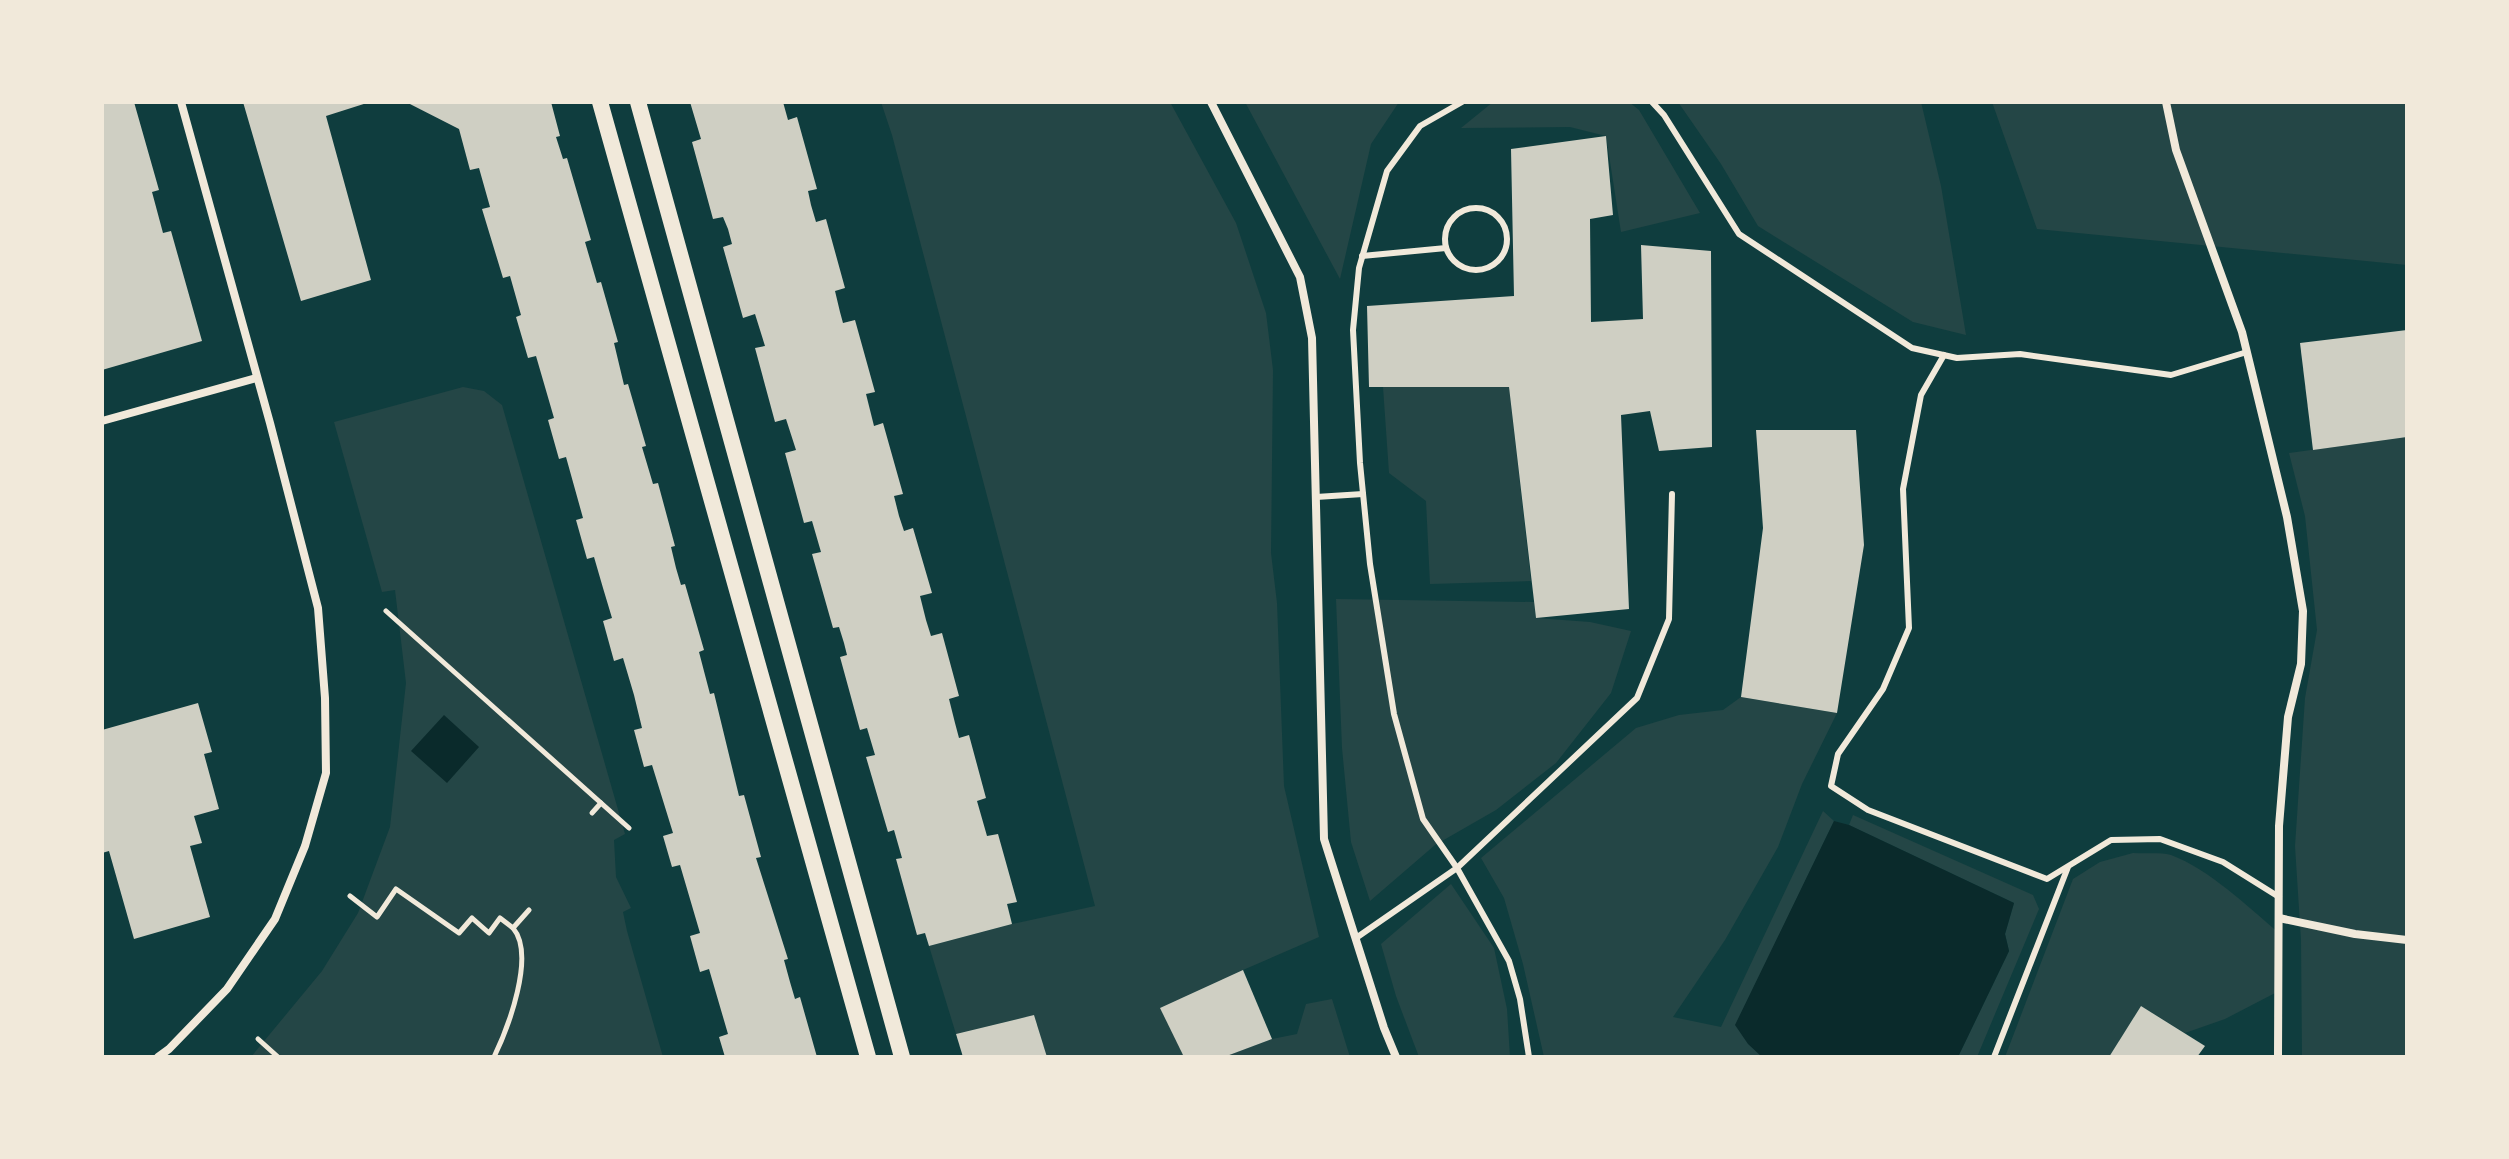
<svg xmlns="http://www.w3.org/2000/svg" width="2509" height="1159" font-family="'Roboto Condensed',sans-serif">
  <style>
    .green { fill: #244646 }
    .water { fill: #0a2a2b }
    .building { fill: #cfcfc3 }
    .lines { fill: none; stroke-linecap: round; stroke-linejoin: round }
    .path { stroke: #f1e9da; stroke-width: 5 }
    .service { stroke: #f1e9da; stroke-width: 6 }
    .minor { stroke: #f1e9da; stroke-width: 8 }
    .secondary { stroke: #f1e9da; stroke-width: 16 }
  </style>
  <rect width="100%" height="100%" fill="#0f3d3e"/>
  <!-- green -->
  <g class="green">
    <polygon points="881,102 1170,102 1236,223 1266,313 1273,370 1271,553 1277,603 1284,786 1319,937 1243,970 1184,1057 1047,1057 1034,1015 956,1034 929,946 1012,924 1095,906 892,135"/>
    <polygon points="1245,102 1399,102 1371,144 1340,279"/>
    <polygon points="1493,102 1629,102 1639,110 1700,213 1621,232 1606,136 1570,127 1461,128"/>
    <polygon points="1678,102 1921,102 1941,186 1966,335 1913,322 1758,226 1721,164"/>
    <polygon points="1992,102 2407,102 2407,265 2037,229"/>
    <polygon points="463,387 484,391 502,405 625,834 614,840 616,877 631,908 623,912 627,931 663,1057 251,1057 322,971 358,913 390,827 406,683 395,590 382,592 334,422"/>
    <polygon points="1383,387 1509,387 1531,581 1430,584 1426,501 1389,473"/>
    <polygon points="2407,437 2407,1057 2302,1057 2301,940 2295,846 2305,698 2317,630 2305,516 2289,453"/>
    <polygon points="1336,599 1534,602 1536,618 1590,622 1631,631 1611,693 1556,763 1496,810 1435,845 1370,901 1351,842 1342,748"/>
    <polygon points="1741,697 1837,713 1802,784 1778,847 1725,940 1673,1017 1721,1027 1823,811 1834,821 1736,1025 1762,1057 1544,1057 1523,964 1504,898 1481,858 1636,728 1679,715 1723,710"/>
    <polygon points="1853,815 2033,895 2039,909 1977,1057 1958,1057 2009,951 2005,934 2014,903 1849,825"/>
    <path d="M2133,853C2145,854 2160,852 2171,855C2209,869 2248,907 2279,933V991L2225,1019L2185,1033L2141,1006L2109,1057H2005L2073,879L2100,862Z"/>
    <polygon points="1451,884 1494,948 1507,1009 1510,1057 1419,1057 1396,996 1381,944"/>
    <polygon points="1332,999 1350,1057 1224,1057 1272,1039 1297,1034 1306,1004"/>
  </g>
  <!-- water -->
  <g class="water">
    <polygon points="444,715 479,747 447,783 411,751"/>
    <polygon points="1834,821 1849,825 2014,903 2005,934 2009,951 1958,1057 1762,1057 1748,1044 1735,1025"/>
  </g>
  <!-- building -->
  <g class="building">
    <polygon points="102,102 134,102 159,190 152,192 163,233 171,231 202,341 102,370"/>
    <polygon points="243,102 370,102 326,116 371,280 301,301"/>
    <polygon points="406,102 551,102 560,136 556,137 563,159 567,158 591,240 585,242 597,283 601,282 618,342 614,343 624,385 628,384 646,446 642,447 653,484 658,483 675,546 671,547 676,568 681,585 685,584 704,650 699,652 705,675 710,694 714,693 739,796 744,795 761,857 756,858 788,959 784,960 790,982 795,999 800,997 817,1057 725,1057 719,1037 728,1034 709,969 700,972 690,936 700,933 680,865 672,867 663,836 673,833 652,765 644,767 634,730 642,728 634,695 623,658 614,661 603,621 612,618 603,588 594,557 587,559 576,520 583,518 566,457 559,459 548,420 554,418 536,356 528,358 516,317 521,315 510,276 503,278 482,209 490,207 479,168 470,170 459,129"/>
    <polygon points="690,102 783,102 788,120 797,117 817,189 808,191 811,205 816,222 826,219 845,288 835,291 840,312 843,323 855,320 875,392 866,394 874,426 883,423 903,494 894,496 899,516 904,531 913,528 932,593 920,596 926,620 931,636 942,633 959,696 949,699 955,723 959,738 969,735 986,798 977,801 987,836 998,834 1017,902 1007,904 1012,924 929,946 925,933 917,935 896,859 902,858 894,830 888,832 866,757 875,755 867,728 860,730 840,657 847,655 844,643 839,627 833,628 812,554 821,552 812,521 804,523 785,453 796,450 786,419 775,422 755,348 765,346 755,314 743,318 723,247 732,244 728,229 723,217 713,219 692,142 701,139"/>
    <polygon points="1606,136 1613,215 1590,219 1591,322 1643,319 1641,245 1711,251 1712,447 1659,451 1650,411 1621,415 1629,609 1536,618 1509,387 1369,387 1367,306 1514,296 1511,149"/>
    <polygon points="2407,330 2407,437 2313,450 2300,343"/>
    <polygon points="1756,430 1856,430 1864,545 1837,713 1741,697 1763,528"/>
    <polygon points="198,703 212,752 204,754 219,809 194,816 202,843 190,846 210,917 134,939 109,851 102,853 102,730"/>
    <polygon points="1243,970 1272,1039 1224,1057 1184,1057 1160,1008"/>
    <polygon points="2141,1006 2205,1046 2197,1057 2109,1057"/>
    <polygon points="1034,1015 1047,1057 963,1057 956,1034"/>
  </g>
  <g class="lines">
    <!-- path -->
    <g class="path">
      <polyline points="386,611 629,828"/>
      <polyline points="592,813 601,803"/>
      <polyline points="350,896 377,917 396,889 459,933 472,918 489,933 500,918 513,928"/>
      <polyline points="258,1039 278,1057"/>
      <path d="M494,1057C508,1028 536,955 513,928L529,910"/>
    </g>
    <!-- service -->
    <g class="service">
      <polyline points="1462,102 1420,126 1387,171 1359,268 1353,330 1360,463 1370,564 1394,714 1423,819 1457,868 1509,961 1520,999 1529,1057"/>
      <polyline points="1652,102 1664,115 1739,234 1912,348 1957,358 2020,354 2171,375 2247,352"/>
      <circle cx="1476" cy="239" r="31"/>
      <polyline points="1362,256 1446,248"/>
      <polyline points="1944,355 1921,395 1903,489 1909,628 1883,689 1838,754 1831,786 1868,810 2047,879 2111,840 2160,839 2223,862 2279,897"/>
      <polyline points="1316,497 1363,494"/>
      <polyline points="1356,938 1457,868 1637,698 1669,619 1672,494"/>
      <polyline points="1994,1057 2068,867"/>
    </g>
    <!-- minor -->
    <g class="minor">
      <polyline points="1211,102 1300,277 1312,338 1324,839 1384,1028 1396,1057"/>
      <polyline points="2166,102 2176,150 2242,332 2287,517 2303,611 2301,664 2288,717 2279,826 2278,1057"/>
      <polyline points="102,421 256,378"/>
      <polyline points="2279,918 2355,934 2407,940"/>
      <polyline points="158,1057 169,1049 227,989 275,919 305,846 326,773 325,698 318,608 270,423 181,102"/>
    </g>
    <!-- secondary -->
    <g class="secondary">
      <polyline points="600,102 868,1057"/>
      <polyline points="638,102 902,1057"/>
    </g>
  </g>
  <!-- border -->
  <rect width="2509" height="1159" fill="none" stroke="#f1e9da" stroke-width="208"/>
</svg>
